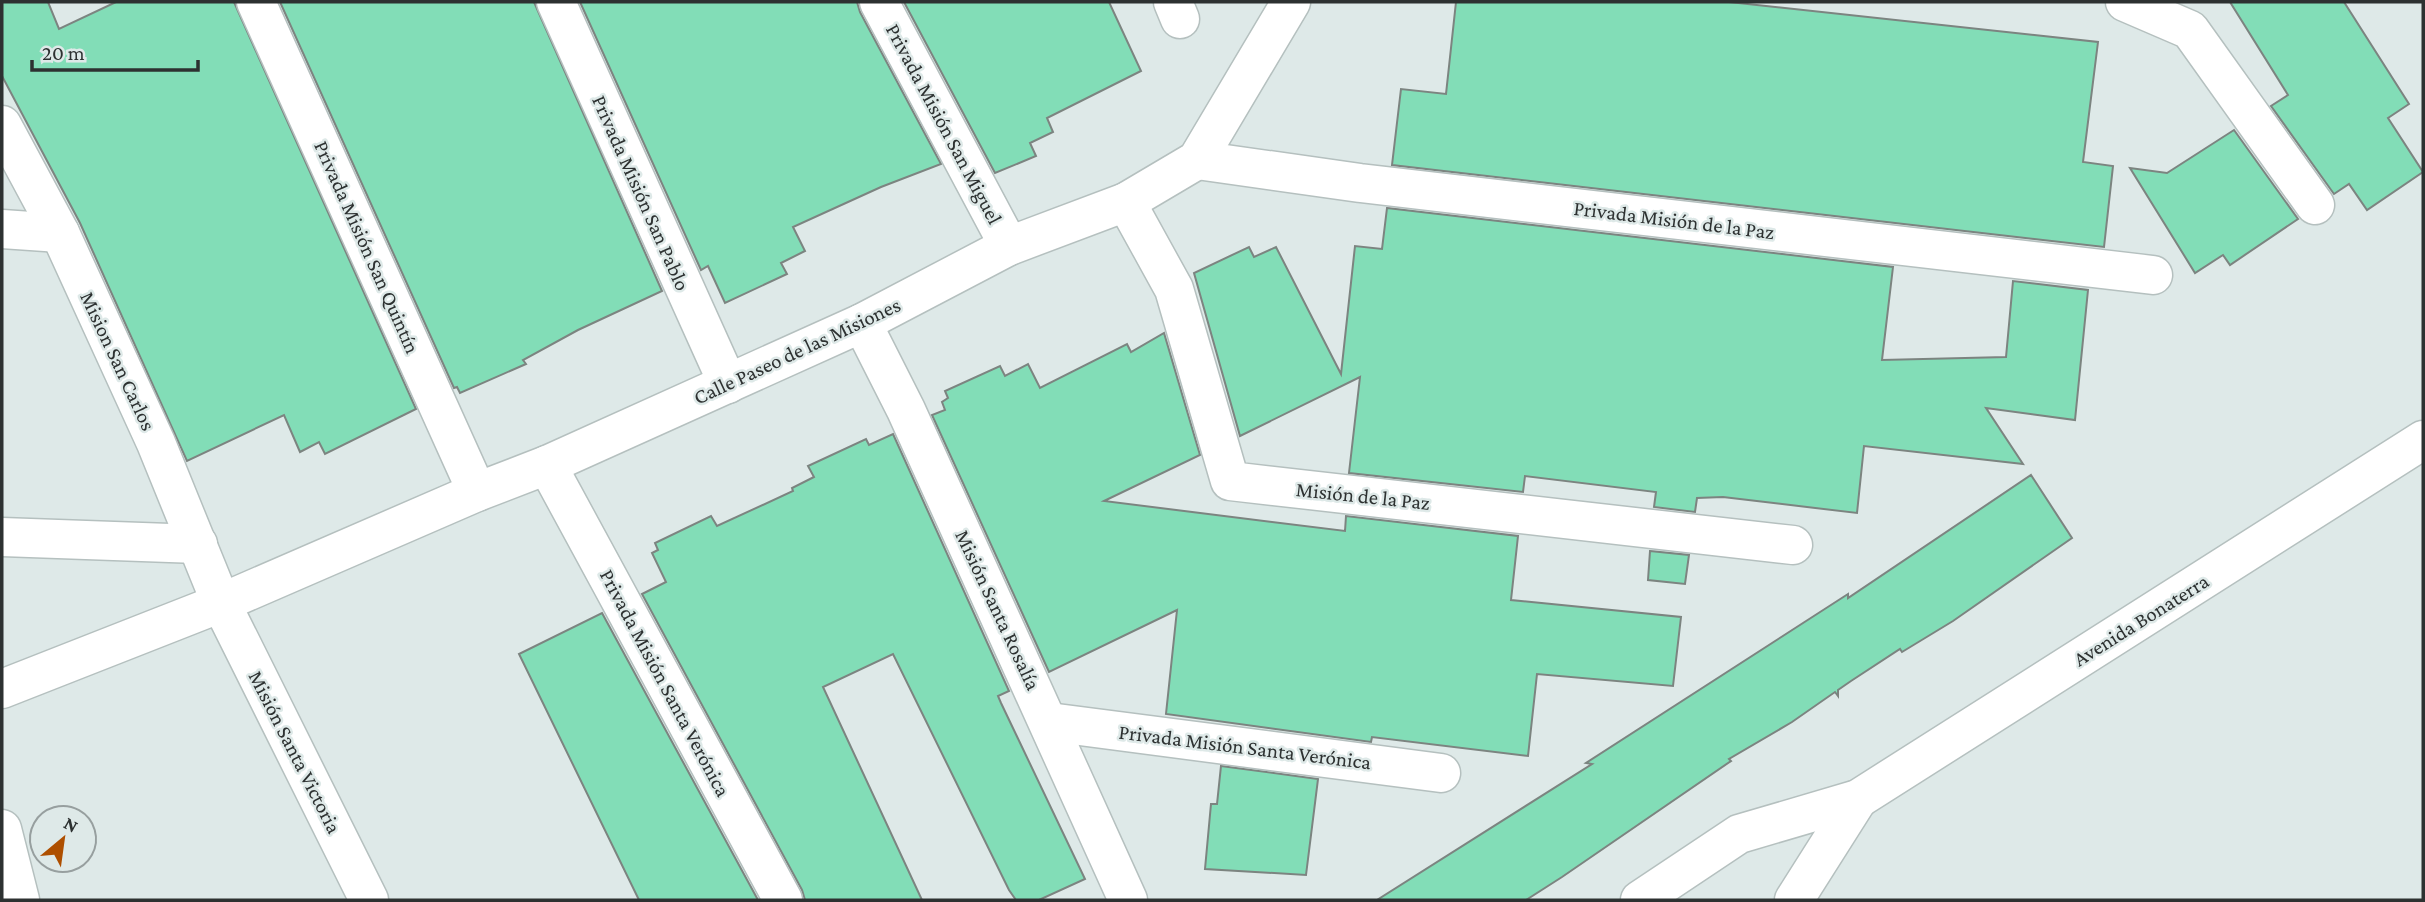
<svg xmlns="http://www.w3.org/2000/svg" width="2425" height="902" font-family="'Crimson Pro',serif">
  <style>
    .building { fill: #82ddb7; stroke: #7c8480; stroke-width: 2 }
    .lines { fill: none; stroke-linecap: round; stroke-linejoin: round }
    .minor-casing { stroke: #b5c0bf; stroke-width: 41 }
    .minor { stroke: #fff; stroke-width: 38 }
    .labels { text-anchor: middle; stroke-width: 5; stroke-linejoin: round; paint-order: stroke }
    .street-label { font-size: 21px; fill: #2d3131; stroke: #dee9e8 }
  </style>
  <rect width="100%" height="100%" fill="#dee9e8"/>
  <!-- building -->
  <g class="building">
    <polygon points="2,2 48,2 59,29 116,2 234,2 416,409 325,454 319,442 300,452 284,415 187,461 80,223 2,76"/>
    <polygon points="280,2 534,2 662,291 578,330 523,360 526,364 460,393 457,387 454,388"/>
    <polygon points="580,2 857,2 860,12 941,164 881,187 793,227 805,251 781,263 787,274 725,303 708,266 701,270"/>
    <polygon points="904,2 1109,2 1141,71 1047,118 1053,132 1030,143 1036,156 995,173"/>
    <polygon points="1456,2 1729,2 2098,42 2083,162 2113,166 2104,247 1392,165 1401,89 1446,94"/>
    <polygon points="2230,2 2344,2 2409,104 2388,118 2423,172 2367,210 2349,184 2334,194 2271,106 2288,95"/>
    <polygon points="2234,130 2298,219 2230,265 2223,255 2195,273 2130,168 2167,173"/>
    <polygon points="1387,208 1893,267 1882,360 2006,357 2013,281 2088,290 2075,420 1986,408 2023,464 1864,446 1857,513 1723,497 1697,498 1695,512 1654,507 1656,492 1525,476 1523,492 1349,473 1360,377 1240,436 1194,273 1249,247 1254,257 1276,247 1341,374 1355,246 1382,249"/>
    <polygon points="1164,333 1200,455 1104,501 1345,531 1346,516 1518,536 1511,600 1681,617 1673,686 1537,674 1528,756 1372,737 1371,742 1166,714 1177,610 1049,672 932,415 945,410 942,402 948,398 945,391 1000,366 1005,376 1028,364 1040,388 1127,344 1131,352"/>
    <polygon points="893,434 1009,691 998,696 1001,703 1085,879 1039,900 1016,900 1009,890 893,654 823,687 922,900 805,900 802,890 642,594 666,582 652,553 658,550 655,543 711,516 717,526 793,491 792,488 814,477 808,466 866,439 869,445"/>
    <polygon points="2031,475 2072,538 1953,621 1902,652 1900,649 1851,681 1838,690 1838,696 1835,692 1792,722 1729,759 1731,761 1562,877 1526,900 1377,900 1592,764 1586,763 1848,594 1848,598"/>
    <polygon points="1650,551 1689,555 1685,584 1648,580"/>
    <polygon points="602,613 758,900 639,900 519,654"/>
    <polygon points="1221,766 1318,779 1306,875 1205,869 1211,804 1217,804"/>
  </g>
  <g class="lines">
    <defs>
      <g id="minor">
        <polyline points="256,2 477,492"/>
        <polyline points="556,2 728,384"/>
        <polyline points="879,2 1009,246"/>
        <polyline points="1173,2 1180,19"/>
        <polyline points="2125,2 2190,30 2315,205"/>
        <polyline points="2,125 60,233 156,443 221,603 369,900"/>
        <polyline points="1197,160 1360,183 2153,275"/>
        <polyline points="1126,202 1174,289 1230,481 1793,545"/>
        <polyline points="2,229 60,233"/>
        <polyline points="862,323 906,410 1128,900"/>
        <polyline points="547,465 783,900"/>
        <polyline points="2,537 198,544"/>
        <polyline points="2,689 221,603 477,492 547,465 862,323 1009,246 1126,202 1197,160 1291,2"/>
        <polyline points="1049,722 1441,773"/>
        <polyline points="2,829 20,900"/>
        <polyline points="1640,900 1739,834 1858,799 2423,440"/>
        <polyline points="1794,900 1858,799"/>
      </g>
    </defs>
    <!-- minor casing -->
    <use href="#minor" class="minor-casing"/>
    <!-- minor -->
    <use href="#minor" class="minor"/>
  </g>
  <g class="labels">
    <!-- street labels -->
    <g class="street-label">
      <text transform="translate(944 124) rotate(62)" y="7">Privada Misión San Miguel</text>
      <text transform="translate(641 193) rotate(66)" y="7">Privada Misión San Pablo</text>
      <text transform="translate(1674 220) rotate(7)" y="7">Privada Misión de la Paz</text>
      <text transform="translate(367 247) rotate(66)" y="7">Privada Misión San Quintín</text>
      <text transform="translate(797 351) rotate(-25)" y="7">Calle Paseo de las Misiones</text>
      <text transform="translate(118 361) rotate(65)" y="7">Mision San Carlos</text>
      <text transform="translate(1363 496) rotate(6)" y="7">Misión de la Paz</text>
      <text transform="translate(998 610) rotate(65)" y="7">Misión Santa Rosalía</text>
      <text transform="translate(2141 620) rotate(-32)" y="7">Avenida Bonaterra</text>
      <text transform="translate(665 683) rotate(62)" y="7">Privada Misión Santa Verónica</text>
      <text transform="translate(1245 747) rotate(7)" y="7">Privada Misión Santa Verónica</text>
      <text transform="translate(295 752) rotate(63)" y="7">Misión Santa Victoria</text>
    </g>
  </g>
  <!-- border -->
  <rect width="2425" height="902" fill="none" stroke="#2d3131" stroke-width="7"/>
  <!-- north arrow -->
  <g transform="translate(63 839) rotate(29)"><circle r="33" fill="#dee9e8" stroke="#979f9f" stroke-width="2"/>
  <path d="M0-5L12 26L0 18L-12 26Z" fill="#ae4f00"/>
  <text y="-10" font-size="19" font-weight="bold" text-anchor="middle" fill="#2d3131">N</text>
  </g>
  <!-- scale -->
  <path d="M32 60v10h166v-10" fill="none" stroke="#2d3131" stroke-width="3.5"/>
  <text x="42" y="60" font-size="21" fill="#2d3131" stroke="#dee9e8" stroke-width="5" paint-order="stroke">20 m</text>
</svg>
